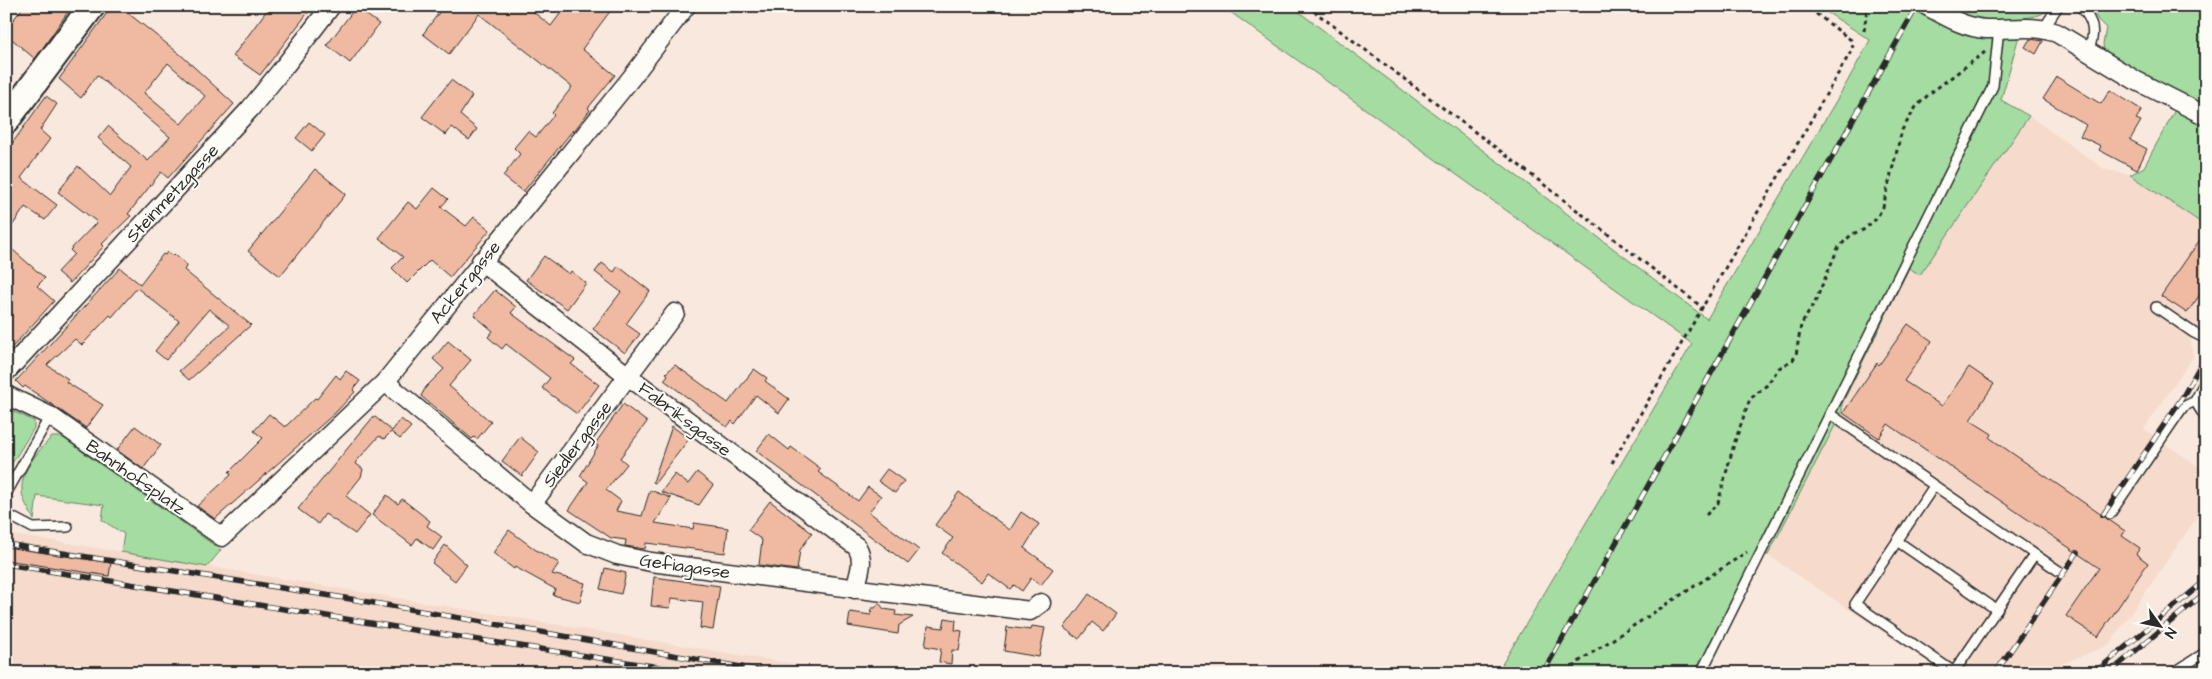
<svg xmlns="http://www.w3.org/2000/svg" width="2212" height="679" font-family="'Architects Daughter',sans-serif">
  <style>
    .built { fill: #f6dacb }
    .green { fill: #a4dca1; stroke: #688466 }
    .building { fill: #efbaa1; stroke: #2b2b2b; fill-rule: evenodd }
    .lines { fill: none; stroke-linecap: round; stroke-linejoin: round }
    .service-casing { stroke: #2b2b2b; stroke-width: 12 }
    .minor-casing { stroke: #2b2b2b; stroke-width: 21 }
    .secondary-casing { stroke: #2b2b2b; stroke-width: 29 }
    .path { stroke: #2b2b2b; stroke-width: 3; stroke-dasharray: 4 4; stroke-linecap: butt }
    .service { stroke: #fdfcf7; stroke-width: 9 }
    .minor { stroke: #fdfcf7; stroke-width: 18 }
    .secondary { stroke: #fdfcf7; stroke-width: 25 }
    .rail-casing { stroke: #2b2b2b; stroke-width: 5.5 }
    .rail { stroke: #fdfcf7; stroke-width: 4; stroke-dasharray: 11; stroke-linecap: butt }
    .labels { text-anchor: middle; stroke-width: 4; stroke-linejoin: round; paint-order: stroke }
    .street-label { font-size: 18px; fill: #2b2b2b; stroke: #fdfcf7 }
  </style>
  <rect width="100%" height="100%" fill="#f9e8dd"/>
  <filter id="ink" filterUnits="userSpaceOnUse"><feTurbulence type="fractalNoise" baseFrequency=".02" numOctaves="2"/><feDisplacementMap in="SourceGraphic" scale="10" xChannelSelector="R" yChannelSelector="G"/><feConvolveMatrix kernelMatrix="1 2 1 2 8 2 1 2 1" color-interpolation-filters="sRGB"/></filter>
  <g filter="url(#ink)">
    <!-- built -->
    <g class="built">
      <polygon points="2029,116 2104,169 2130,175 2206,226 2206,325 2198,327 2190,338 2193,357 2144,429 2206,472 2206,504 2109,645 2039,673 1944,673 1768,555 1842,412 1842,404 1909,268 1920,274"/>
      <polygon points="6,534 67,543 847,673 6,673"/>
    </g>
    <!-- green -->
    <g class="green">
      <path d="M1222,6H1291L1707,319L1846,84L1870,40L1817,6H2050C2044,16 2035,16 2024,18L2001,100L2029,116L1920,275L1909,268L1842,404V412L1768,555L1759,556L1701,673H1497L1692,344Z"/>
      <polygon points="2089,6 2206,6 2206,226 2130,175 2144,167 2176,108 2105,56 2103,44 2106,28 2098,20"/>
      <polygon points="6,408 34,421 34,428 6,473"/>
      <path d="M52,437H62L221,550L207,567L121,552L124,534L102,520L104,505L37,496L34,520C30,511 22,500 22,491C20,471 39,450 52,437Z"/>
    </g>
    <!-- building -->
    <g class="building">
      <polygon points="24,6 72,6 35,59 6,34 6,29"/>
      <path d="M112,6H119L181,55L234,104L168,178L161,172L128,214L131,216L102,244L104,246L70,283L57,272L74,254L70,250L97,222L58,192L78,166L110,196L131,167L98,138L108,126L148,161L170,137L97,75L81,98L59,79ZM168,63L205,96L181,124L144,93Z"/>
      <polygon points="270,6 313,6 260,75 233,56"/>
      <polygon points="444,6 526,6 551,26 566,6 614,6 582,49 615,75 588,108 590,110 574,131 573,130 523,192 503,176 520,154 514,148 528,131 536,137 554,115 552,113 572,87 479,14 449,54 423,34"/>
      <polygon points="356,7 379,24 350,63 327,45"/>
      <polygon points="2030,39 2043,41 2036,54 2025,47"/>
      <polygon points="2057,77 2101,104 2110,90 2142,110 2136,119 2141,121 2130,140 2147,149 2137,170 2099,150 2101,146 2080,136 2086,125 2043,99"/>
      <polygon points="451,80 472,96 460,115 477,129 469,140 452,127 446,135 422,117"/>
      <polygon points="46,96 57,104 40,130 50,139 21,178 57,205 45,220 25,207 6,235 6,152"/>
      <polygon points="309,122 325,135 312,151 296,138"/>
      <polygon points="315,169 346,194 280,276 248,251"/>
      <polygon points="434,188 448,199 441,207 466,226 474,217 490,230 450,277 430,260 407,283 392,268 403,257 379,238 408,202 417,209"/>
      <polygon points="2206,231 2206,286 2187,313 2161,296"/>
      <polygon points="6,244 45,278 37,286 54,301 6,354"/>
      <polygon points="167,252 172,256 174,254 187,265 184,270 251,325 189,380 179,371 230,326 209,309 166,360 155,351 179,321 137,288 112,317 110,315 82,345 75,339 47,365 68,379 66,382 103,405 86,428 25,386 23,388 16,381 120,268 140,284 163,254 165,255"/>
      <polygon points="544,256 569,274 571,271 586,283 567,309 526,280"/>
      <polygon points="602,263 614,272 618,266 650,291 626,324 640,334 625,353 593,329 621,292 595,272"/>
      <polygon points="495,290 516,307 511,313 575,360 571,364 599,385 577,414 542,388 550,378 506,344 502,349 488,337 493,331 474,315"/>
      <polygon points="1908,324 1932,341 1904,381 1942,406 1969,367 1994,384 1970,420 1992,434 1990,438 2125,531 2122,536 2140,548 2136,554 2148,563 2098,637 2066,616 2099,568 1888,424 1879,438 1843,413 1877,363 1879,365"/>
      <polygon points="448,341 471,360 449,386 491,422 477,439 474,437 472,439 421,396 426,387 444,369 433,359"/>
      <polygon points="675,365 728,403 754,369 767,378 765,381 789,399 779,413 756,395 735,424 732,421 727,427 664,380 668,375 666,373"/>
      <polygon points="346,371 360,381 353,390 355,392 335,413 215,519 197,506 231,475 229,472 263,438 254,431 269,414 285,427 315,398 317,399 336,375 340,379"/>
      <polygon points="623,404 647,422 620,458 627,464 606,490 621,501 616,511 642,516 650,490 671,498 655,523 693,529 694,523 728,528 725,553 646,543 645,549 625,546 626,540 611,538 569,510 588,482 580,476 598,446 595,444"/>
      <polygon points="374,416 392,431 401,419 411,427 400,439 391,432 384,439 379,436 355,463 363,469 361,477 346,496 370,515 355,534 325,514 318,524 298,509"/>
      <polygon points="135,426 161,445 143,469 117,450"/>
      <polygon points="672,426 689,439 655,483 653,482"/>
      <polygon points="769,434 789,450 791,447 809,460 821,469 818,472 858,501 868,487 881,496 869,512 919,550 908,564 756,451"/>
      <polygon points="520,437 539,452 522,476 502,461"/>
      <polygon points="887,469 904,481 895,493 878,481"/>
      <polygon points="697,472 713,485 699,505 661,492 675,474 688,484"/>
      <polygon points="959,492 1010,530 1021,512 1039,524 1024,548 1053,569 1041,585 1031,578 1022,591 1014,585 1010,589 988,573 982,582 942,553 953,538 935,525"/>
      <polygon points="387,495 398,504 402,499 430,521 427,526 442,537 433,550 417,538 412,545 372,515"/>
      <polygon points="770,501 812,533 800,550 797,570 759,565 762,540 748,530"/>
      <polygon points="509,530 536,550 559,563 552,574 585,583 580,602 553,595 555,589 515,567 514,569 493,553"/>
      <polygon points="445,545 467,565 455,581 432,563"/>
      <polygon points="6,547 111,563 109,576 6,560"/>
      <polygon points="605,568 626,573 621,594 600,589"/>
      <polygon points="654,577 720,586 713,630 700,628 703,602 672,598 670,608 651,606"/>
      <polygon points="1089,594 1116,614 1103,631 1092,622 1079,639 1064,628"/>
      <polygon points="879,603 884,609 896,611 895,615 913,617 899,625 898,634 848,626 850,612 871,615 872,608 875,608"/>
      <polygon points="945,618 956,620 955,630 962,631 959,651 952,650 951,664 939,662 941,649 925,646 928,626 943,628"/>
      <polygon points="1032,626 1045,628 1039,657 1004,651 1007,627 1031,630"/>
    </g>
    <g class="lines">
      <defs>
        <g id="service">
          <path d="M2080,6C2094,21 2096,33 2088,52"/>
          <polyline points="2044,28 2058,6"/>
          <polyline points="2156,307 2194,333 2206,339"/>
          <polyline points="2195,401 2206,419"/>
          <polyline points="1830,414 2059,571"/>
          <polyline points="1934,486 1855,604 1954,672 2034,555"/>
          <polyline points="6,494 50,416"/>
          <polyline points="6,514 33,528 68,527"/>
          <polyline points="2110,514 2183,407 2195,401 2206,379"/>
          <polyline points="1897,541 1997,610"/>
          <polyline points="1701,673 1993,86 1999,28"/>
          <polyline points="2173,673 2206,652"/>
        </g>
        <g id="minor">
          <path d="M1927,6C1945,16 1965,28 1986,29C2011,30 2033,24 2057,33L2135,80L2206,116"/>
          <path d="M481,261L628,376L857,547C865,561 859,574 855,589"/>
          <polyline points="6,372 250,109 284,67 331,6"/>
          <polyline points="385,382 532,504 586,543 617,555 651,562 1030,611 1041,603"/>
          <polyline points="6,395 50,416 222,537 385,382 632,77 686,6"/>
          <polyline points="532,504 675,313"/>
        </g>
        <polyline id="secondary" points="6,121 92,6"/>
      </defs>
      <!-- service casing -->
      <use href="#service" class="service-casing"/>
      <!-- minor casing -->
      <use href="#minor" class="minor-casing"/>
      <!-- secondary casing -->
      <use href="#secondary" class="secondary-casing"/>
      <!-- path -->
      <g class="path">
        <polyline points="1307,6 1511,159 1703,308"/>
        <polyline points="1864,31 1867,9 1865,6"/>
        <polyline points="6,148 12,141"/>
        <polyline points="1612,463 1853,48 1851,40 1806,6"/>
        <polyline points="1706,515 1718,503 1734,444 1750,399 1767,385 1779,368 1792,361 1796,355 1801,325 1815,302 1838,248 1852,234 1863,230 1876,219 1883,207 1902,130 1916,107 1929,94 1985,52"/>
        <polyline points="1567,673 1581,660 1747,552"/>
      </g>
      <!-- service -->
      <use href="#service" class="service"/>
      <!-- minor -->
      <use href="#minor" class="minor"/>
      <!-- secondary -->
      <use href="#secondary" class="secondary"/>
      <defs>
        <g id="rail">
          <polyline points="2103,515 2182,398 2206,355"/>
          <polyline points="6,544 357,600 775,673"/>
          <polyline points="6,564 420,631 699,673"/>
          <polyline points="1998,669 2077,553"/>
          <polyline points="1543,673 1917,6"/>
          <polyline points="2094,673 2206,580"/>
          <polyline points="2109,673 2206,592"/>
        </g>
      </defs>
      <!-- rail casing -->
      <use href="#rail" class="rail-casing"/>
      <!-- rail -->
      <use href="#rail" class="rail"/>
    </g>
  </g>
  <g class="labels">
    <!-- street labels -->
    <g class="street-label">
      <text transform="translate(172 193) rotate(-47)" y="6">Steinmetzgasse</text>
      <text transform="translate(465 282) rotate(-51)" y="6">Ackergasse</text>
      <text transform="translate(685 419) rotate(37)" y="6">Fabriksgasse</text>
      <text transform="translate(577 444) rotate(-53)" y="6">Siedlergasse</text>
      <text transform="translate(136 477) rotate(35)" y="6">Bahnhofsplatz</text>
      <text transform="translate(685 566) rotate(8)" y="6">Gefiagasse</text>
    </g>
  </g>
  <!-- margin -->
  <rect width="2212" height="679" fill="none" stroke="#fdfcf7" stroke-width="25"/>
  <rect x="12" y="12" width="2187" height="654" fill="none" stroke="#2b2b2b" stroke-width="2" filter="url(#ink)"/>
  <!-- north arrow -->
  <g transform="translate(2160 626) rotate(123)" stroke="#fdfcf7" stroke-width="4" paint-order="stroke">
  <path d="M0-4L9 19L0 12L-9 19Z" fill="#2b2b2b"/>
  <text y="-8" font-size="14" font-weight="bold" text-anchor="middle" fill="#2b2b2b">N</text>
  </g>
</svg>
